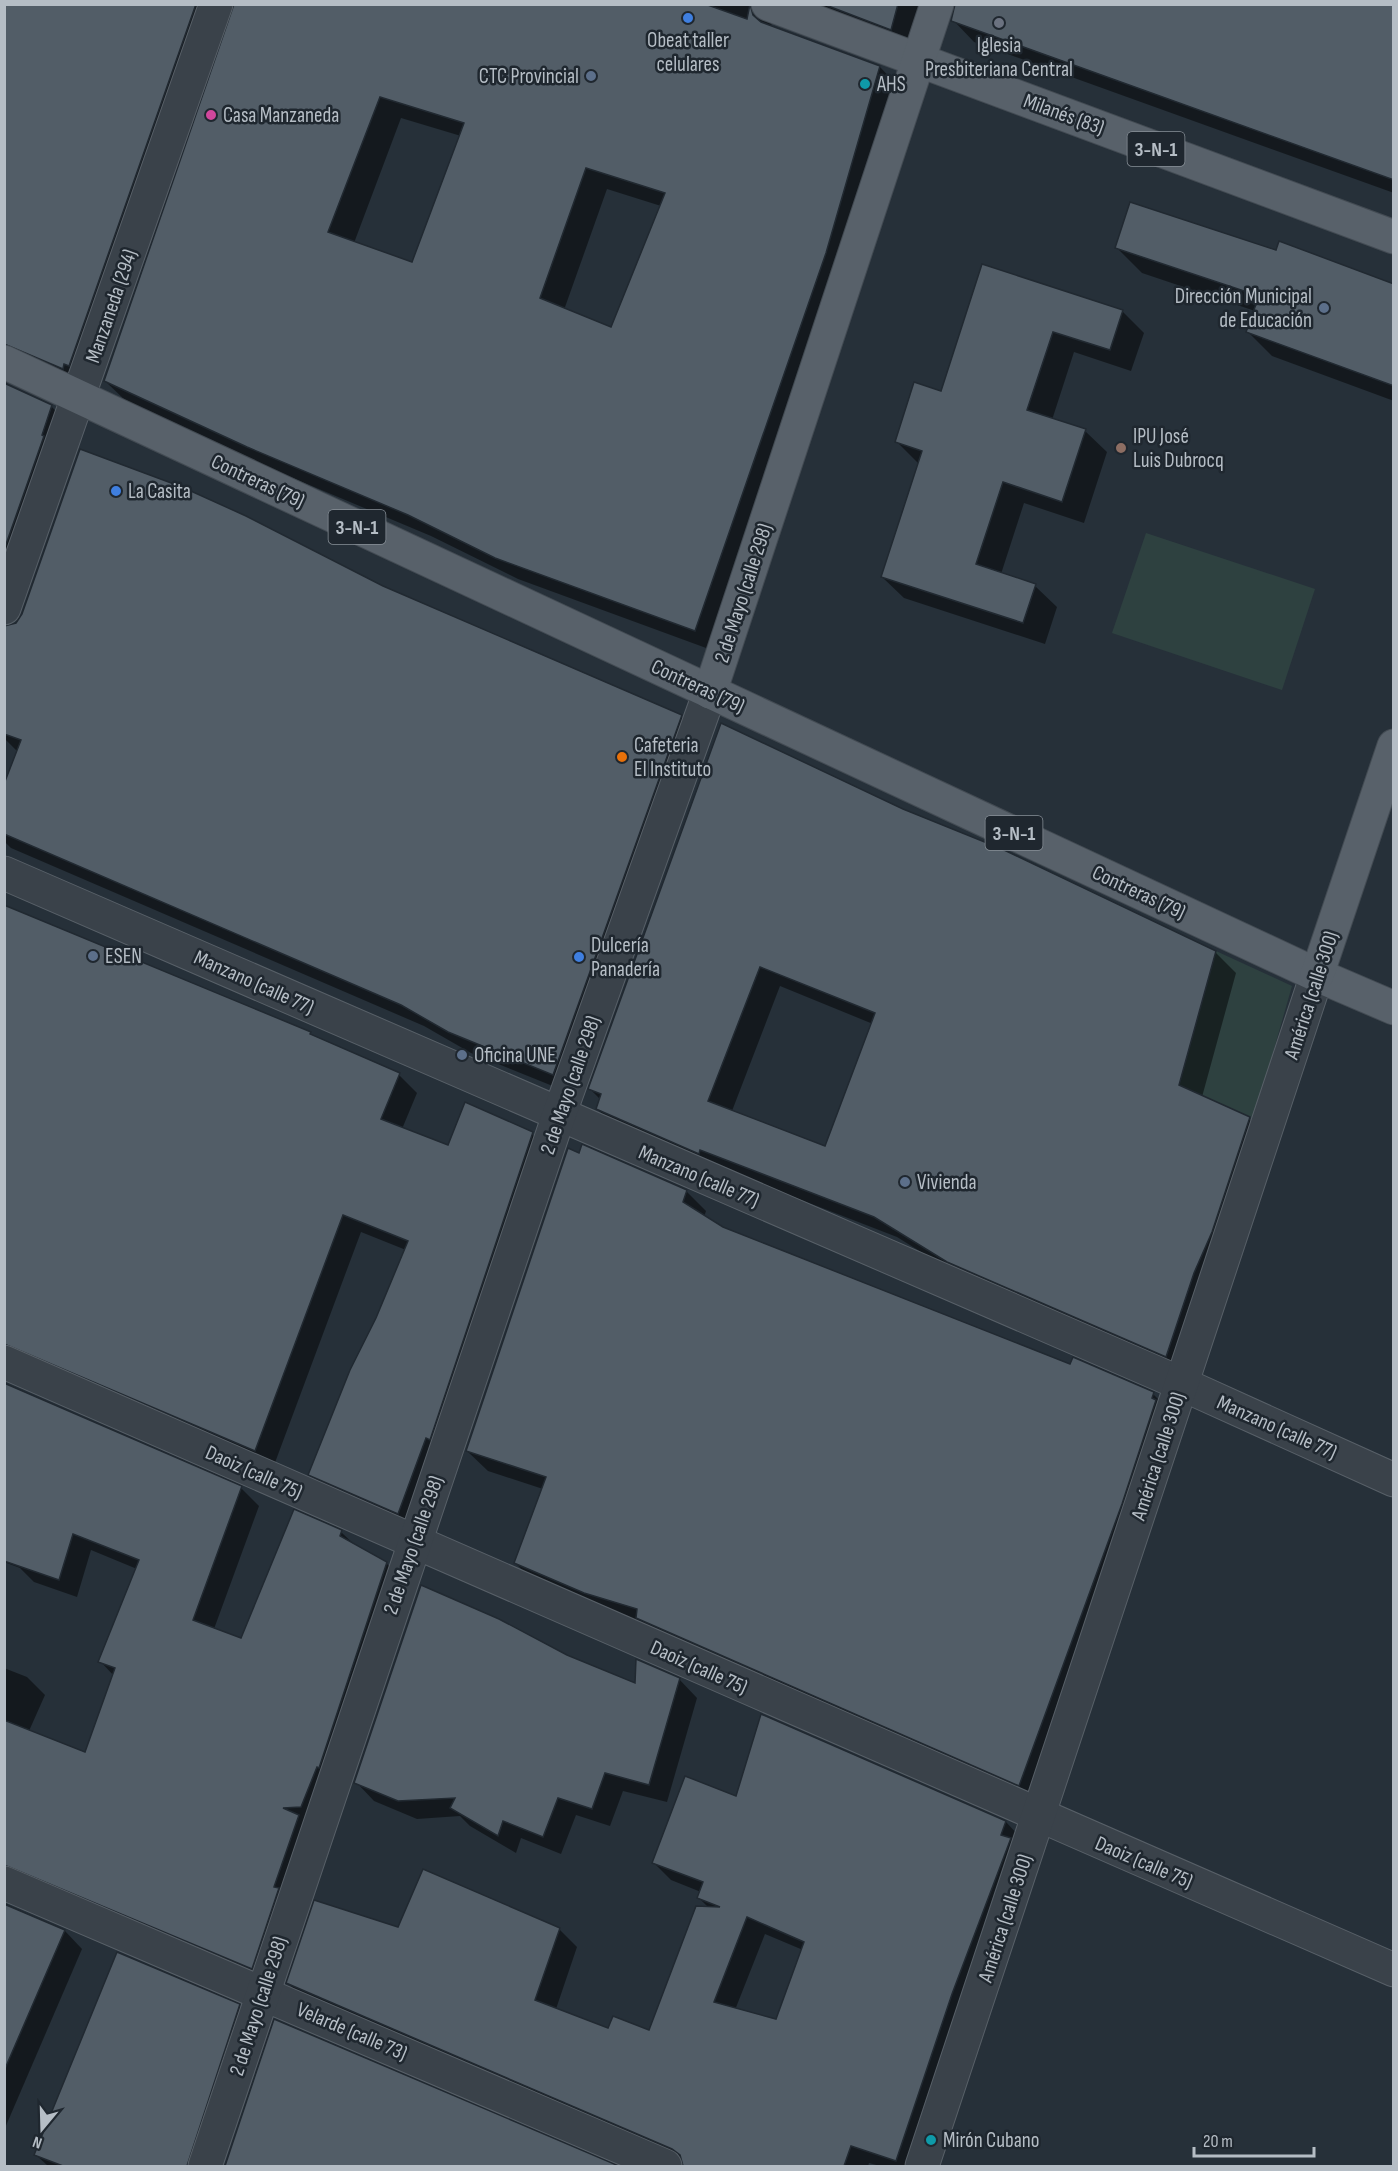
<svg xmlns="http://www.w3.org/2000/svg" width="1398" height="2171" font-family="'Sofia Sans Condensed',sans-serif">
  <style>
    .green { fill: #2e4140 }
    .shadow { fill: #0007; fill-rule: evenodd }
    .building { fill: #525d67; stroke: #212931; stroke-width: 1.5; fill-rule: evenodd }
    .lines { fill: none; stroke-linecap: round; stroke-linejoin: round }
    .minor-casing { stroke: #586068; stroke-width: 35 }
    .major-casing { stroke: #434b53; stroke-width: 35 }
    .minor { stroke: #3a424a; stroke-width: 33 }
    .major { stroke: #58616a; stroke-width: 33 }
    .shop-dot { fill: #3f7fe0; stroke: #1f272f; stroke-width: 2 }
    .worship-dot { fill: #6b7280; stroke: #1f272f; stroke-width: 2 }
    .service-dot { fill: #5c6f8a; stroke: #1f272f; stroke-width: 2 }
    .culture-dot { fill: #0f9aa8; stroke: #1f272f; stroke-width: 2 }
    .hotel-dot { fill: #d1479c; stroke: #1f272f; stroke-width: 2 }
    .education-dot { fill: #8d6e63; stroke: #1f272f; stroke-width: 2 }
    .food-dot { fill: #e8710a; stroke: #1f272f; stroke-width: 2 }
    .labels { text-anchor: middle; stroke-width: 5; stroke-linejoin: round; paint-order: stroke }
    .shield { fill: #1f272f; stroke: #889098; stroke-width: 1.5 }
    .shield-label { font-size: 20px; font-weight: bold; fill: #b5bdc5 }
    .poi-label { font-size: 21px; fill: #b5bdc5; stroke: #1f272f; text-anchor: start }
    .street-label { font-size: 21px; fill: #b5bdc5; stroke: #1f272f }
  </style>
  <rect width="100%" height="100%" fill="#263039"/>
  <!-- green -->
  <g class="green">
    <polygon points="1146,533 1315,589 1282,690 1112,633"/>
    <polygon points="1216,951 1292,986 1254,1119 1179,1085"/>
  </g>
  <!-- shadow -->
  <g class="shadow">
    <path d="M4,4H1394V193L974,42L953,20L955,6L945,12L912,50L772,19L771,27L880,67L901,89L717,652L518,579L431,536L269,468L127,402L105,381L235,6L226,11L91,386L8,376L6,385L51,406L72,428L7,628L383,587L681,716L703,738L575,1095L471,1053L424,1026L11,848L4,841V788L17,751L4,738ZM401,118L461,136L413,264L354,243ZM607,189L661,206L612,329L564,310Z"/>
    <polygon points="1117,248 1277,252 1394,285 1394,401 1272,356 1247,331 1255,311 1142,273"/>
    <polygon points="983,266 1122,311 1144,333 1131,371 1074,352 1052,420 1085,431 1107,452 1084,523 1024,503 1001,574 1035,586 1057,607 1045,644 904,598 882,577 918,463 896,441 942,393"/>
    <path d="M902,811L1215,952L1236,973L1202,1097L1249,1119L1270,1139L1186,1376L969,1282L897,1237L618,1129L597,1109L601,1100L590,1089ZM780,986L873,1024L826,1148L732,1111Z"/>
    <polygon points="4,908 310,1033 315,1038 399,1075 417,1093 402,1129 449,1147 466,1104 532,1134 550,1152 416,1531 328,1492 310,1474 406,1250 361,1232 273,1468 4,1373"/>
    <polygon points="686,1191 706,1211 704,1217 722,1229 1071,1366 1153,1394 1173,1414 1040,1805 536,1583 515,1563 543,1489 488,1471 467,1451"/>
    <polygon points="4,1384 241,1488 259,1506 214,1629 241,1640 295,1511 341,1532 358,1548 386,1563 404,1581 270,1985 4,1894 4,1668 27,1677 45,1695 29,1731 86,1754 114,1676 100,1661 137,1569 91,1550 77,1597 34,1582 20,1568 4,1562"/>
    <polygon points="567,1656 637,1685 679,1679 697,1698 667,1802 623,1791 610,1826 576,1815 561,1854 521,1838 516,1853 470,1826 460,1816 417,1819 374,1801 356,1782"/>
    <path d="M737,1798L1006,1822L1023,1840L918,2166H880L869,2163L868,2166H685V2163L306,2001L288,1983L398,1929H559L577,1947L556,2009L609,2030L649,2032L709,1908L698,1897L701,1892L671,1880L653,1862ZM765,1934L803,1950L777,2021L735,2010Z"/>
    <polygon points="4,1903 65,1931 82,1949 5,2128"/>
    <polygon points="239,2006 257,2024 209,2166 48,2166 35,2154"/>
    <polygon points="275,2021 615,2166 226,2166"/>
  </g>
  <!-- building -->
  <g class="building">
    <polygon points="4,4 196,4 69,366 64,364 63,369 4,344"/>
    <path d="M234,4H705L747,19L750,4L753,15L761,22L880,66L826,253L695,631L495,558L408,515L247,447L104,381ZM380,97L464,123L412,262L328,232ZM586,168L665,193L611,327L540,298Z"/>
    <polygon points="823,4 898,4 891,30"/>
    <polygon points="955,4 1394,4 1394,180 951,21"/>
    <polygon points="1130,202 1276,250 1279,241 1394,284 1394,386 1246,332 1259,296 1115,248"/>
    <polygon points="982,264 1123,310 1110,350 1053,332 1027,410 1086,429 1062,502 1003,482 976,564 1036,584 1023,623 881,577 922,451 895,442 914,382 941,391"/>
    <polygon points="4,383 52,405 42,435 44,436 4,550"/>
    <polygon points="80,449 182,487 246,516 383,586 682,715 553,1075 448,1032 401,1005 4,834 4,784 21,740 4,734 4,626 16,623 22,614"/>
    <path d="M721,723L903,809L1002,849L1216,951L1179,1085L1250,1117L1212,1232L1194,1273L1166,1357L947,1262L874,1217L700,1150L699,1154L596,1109L601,1094L588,1089ZM760,967L875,1013L825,1146L708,1101Z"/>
    <polygon points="4,905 311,1032 310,1034 400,1073 381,1119 448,1145 465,1102 533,1132 430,1440 426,1438 398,1514 308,1475 350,1370 376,1318 408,1241 343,1215 255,1451 4,1344"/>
    <polygon points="582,1144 687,1190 683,1202 723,1227 1070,1364 1073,1357 1154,1392 1152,1398 1156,1400 1122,1504 1019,1786 636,1618 637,1609 584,1593 514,1563 546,1477 466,1451 568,1148 579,1153"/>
    <polygon points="4,1383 242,1486 193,1620 241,1638 294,1509 342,1530 340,1536 387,1562 319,1768 317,1767 301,1807 283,1808 299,1815 274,1887 279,1888 252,1969 4,1865 4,1720 85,1752 115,1668 98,1662 139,1560 73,1534 59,1580 4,1561"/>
    <polygon points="421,1585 499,1619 567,1655 635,1683 636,1659 680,1678 649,1785 605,1773 592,1809 558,1798 543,1837 503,1821 498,1836 450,1808 455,1798 398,1801 354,1783"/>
    <path d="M761,1714L1006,1821L1001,1835L1011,1838L952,1994L896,2161L851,2146L844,2166H683L680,2155L672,2149L286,1983L314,1900L398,1927L423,1869L560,1928L535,2000L608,2028L613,2016L649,2030L696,1906L720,1907L697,1898L703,1882L652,1863L685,1776L736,1796ZM747,1917L804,1942L776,2019L714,2002Z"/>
    <polygon points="4,1904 65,1930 4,2071"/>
    <polygon points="117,1952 240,2004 187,2166 63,2166 34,2155"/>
    <polygon points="274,2019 619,2166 225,2166"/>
  </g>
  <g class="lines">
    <defs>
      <g id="minor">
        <polyline points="4,608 216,4"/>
        <polyline points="4,873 1182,1384 1394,1480"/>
        <polyline points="4,1362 1394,1970"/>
        <polyline points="4,1883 665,2166"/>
        <polyline points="205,2166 559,1115 710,692"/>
        <polyline points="922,2166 1317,975"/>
      </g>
      <g id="major">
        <polyline points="768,4 1394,237"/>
        <polyline points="4,362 1317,975 1394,1008"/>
        <polyline points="710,692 937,4"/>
        <polyline points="1317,975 1394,746"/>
      </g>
    </defs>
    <!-- minor casing -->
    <use href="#minor" class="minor-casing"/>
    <!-- major casing -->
    <use href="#major" class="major-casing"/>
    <!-- minor -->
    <use href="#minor" class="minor"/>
    <!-- major -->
    <use href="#major" class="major"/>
  </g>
  <!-- markers -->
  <g class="shop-dot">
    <circle cx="688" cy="18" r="6"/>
    <circle cx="116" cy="491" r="6"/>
    <circle cx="579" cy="957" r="6"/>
  </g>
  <circle class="worship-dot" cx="999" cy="23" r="6"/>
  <g class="service-dot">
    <circle cx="591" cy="76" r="6"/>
    <circle cx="1324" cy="308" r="6"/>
    <circle cx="93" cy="956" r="6"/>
    <circle cx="462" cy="1055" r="6"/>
    <circle cx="905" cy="1182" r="6"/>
  </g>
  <g class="culture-dot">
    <circle cx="865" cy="84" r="6"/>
    <circle cx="931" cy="2140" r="6"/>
  </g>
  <circle class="hotel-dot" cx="211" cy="115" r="6"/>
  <circle class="education-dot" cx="1121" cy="448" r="6"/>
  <circle class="food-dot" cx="622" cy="757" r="6"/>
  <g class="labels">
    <!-- shield labels -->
    <g class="shield">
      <rect x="1127.5" y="132" width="57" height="34" rx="4.5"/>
      <rect x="328.5" y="510" width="57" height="34" rx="4.5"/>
      <rect x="985.5" y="816" width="57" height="34" rx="4.5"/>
    </g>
    <g class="shield-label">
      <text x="1156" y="156">3-N-1</text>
      <text x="357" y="534">3-N-1</text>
      <text x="1014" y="840">3-N-1</text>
    </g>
    <!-- poi labels -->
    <g class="poi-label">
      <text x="688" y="47" text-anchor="middle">Obeat taller<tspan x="688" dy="24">celulares</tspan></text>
      <text x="999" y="52" text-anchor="middle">Iglesia<tspan x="999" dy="24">Presbiteriana Central</tspan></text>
      <text x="579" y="83" text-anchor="end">CTC Provincial</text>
      <text x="877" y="91">AHS</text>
      <text x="223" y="122">Casa Manzaneda</text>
      <text x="1312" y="303" text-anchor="end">Dirección Municipal<tspan x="1312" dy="24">de Educación</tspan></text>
      <text x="1133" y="443">IPU José<tspan x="1133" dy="24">Luis Dubrocq</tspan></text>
      <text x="128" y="498">La Casita</text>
      <text x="634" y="752">Cafeteria<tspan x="634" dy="24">El Instituto</tspan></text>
      <text x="591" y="952">Dulcería<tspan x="591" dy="24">Panadería</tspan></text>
      <text x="105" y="963">ESEN</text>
      <text x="474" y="1062">Oficina UNE</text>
      <text x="917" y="1189">Vivienda</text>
      <text x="943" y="2147">Mirón Cubano</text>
    </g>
    <!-- street labels -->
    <g class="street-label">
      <text transform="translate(1064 114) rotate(20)" y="7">Milanés (83)</text>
      <text transform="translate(111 306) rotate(-71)" y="7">Manzaneda (294)</text>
      <text transform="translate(258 481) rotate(25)" y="7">Contreras (79)</text>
      <text transform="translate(743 593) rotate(-72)" y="7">2 de Mayo (calle 298)</text>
      <text transform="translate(698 686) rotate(25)" y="7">Contreras (79)</text>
      <text transform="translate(1139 892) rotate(25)" y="7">Contreras (79)</text>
      <text transform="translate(254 982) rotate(24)" y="7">Manzano (calle 77)</text>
      <text transform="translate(1311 995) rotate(-72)" y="7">América (calle 300)</text>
      <text transform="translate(570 1085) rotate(-71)" y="7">2 de Mayo (calle 298)</text>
      <text transform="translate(699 1176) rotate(23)" y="7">Manzano (calle 77)</text>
      <text transform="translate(1277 1427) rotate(24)" y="7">Manzano (calle 77)</text>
      <text transform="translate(1158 1456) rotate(-72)" y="7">América (calle 300)</text>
      <text transform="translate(254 1472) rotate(24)" y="7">Daoiz (calle 75)</text>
      <text transform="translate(413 1545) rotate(-71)" y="7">2 de Mayo (calle 298)</text>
      <text transform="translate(699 1667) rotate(24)" y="7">Daoiz (calle 75)</text>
      <text transform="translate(1144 1862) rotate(23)" y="7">Daoiz (calle 75)</text>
      <text transform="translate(1005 1918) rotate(-72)" y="7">América (calle 300)</text>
      <text transform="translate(258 2006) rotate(-72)" y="7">2 de Mayo (calle 298)</text>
      <text transform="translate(352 2031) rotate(23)" y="7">Velarde (calle 73)</text>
    </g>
  </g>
  <!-- border -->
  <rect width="1398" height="2171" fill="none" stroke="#b5bdc5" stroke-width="12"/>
  <!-- north arrow -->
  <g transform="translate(42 2129) rotate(199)" stroke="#1f272f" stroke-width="4.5" paint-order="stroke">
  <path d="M0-4.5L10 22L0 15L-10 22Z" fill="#b5bdc5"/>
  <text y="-9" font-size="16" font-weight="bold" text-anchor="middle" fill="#b5bdc5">N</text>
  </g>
  <!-- scale -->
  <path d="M1194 2147v9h120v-9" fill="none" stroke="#b5bdc5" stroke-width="3"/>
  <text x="1203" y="2147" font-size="18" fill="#b5bdc5" stroke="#1f272f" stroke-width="4.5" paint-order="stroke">20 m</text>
</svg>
